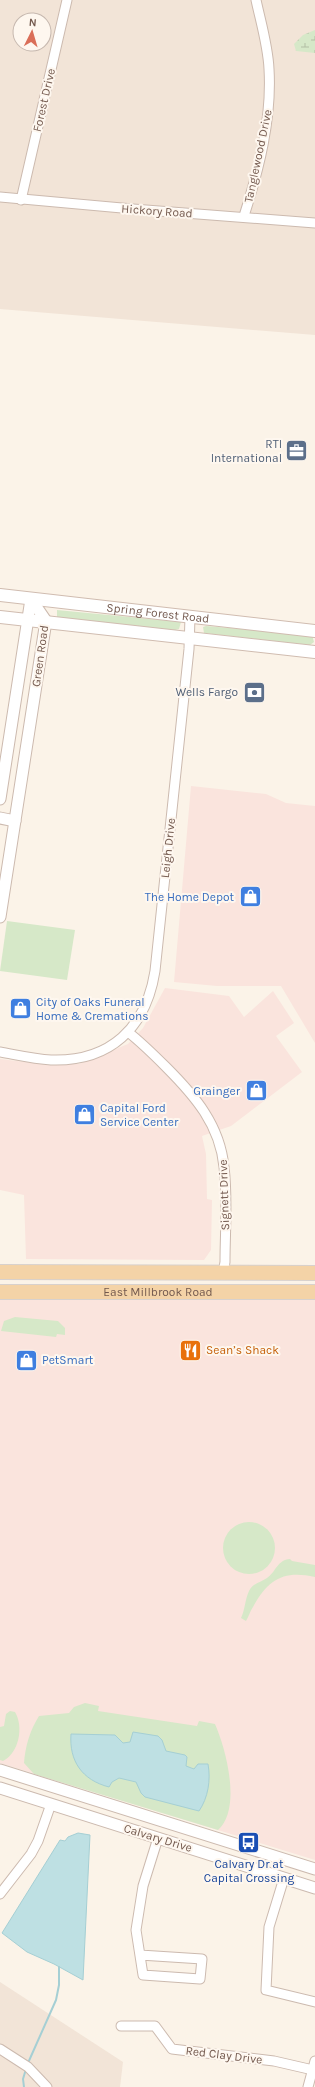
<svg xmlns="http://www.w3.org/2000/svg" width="315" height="2087" font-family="Karla,sans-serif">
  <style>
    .residential { fill: #f2e4d7; fill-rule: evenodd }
    .commercial { fill: #fae4dd }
    .green { fill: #d6e8c8 }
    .wetland { fill: url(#wetland-marsh) }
    .water { fill: #bee0e3; stroke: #a5cfd4 }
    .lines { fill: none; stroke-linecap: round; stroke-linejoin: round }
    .stream { stroke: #a5cfd4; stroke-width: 2 }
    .minor-casing { stroke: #ccbaaf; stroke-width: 11 }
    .tertiary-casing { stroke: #ccbaaf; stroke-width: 13 }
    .secondary-casing { stroke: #d0bcb0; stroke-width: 14 }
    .primary-casing { stroke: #d8d1cd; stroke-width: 16 }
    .minor { stroke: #fff; stroke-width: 9 }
    .tertiary { stroke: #fff; stroke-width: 11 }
    .secondary { stroke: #fff; stroke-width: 12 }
    .primary { stroke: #f4d3a7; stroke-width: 14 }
    .labels { text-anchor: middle; stroke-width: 4; stroke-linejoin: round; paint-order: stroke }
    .street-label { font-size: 12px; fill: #73594e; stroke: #fef7ef }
    .service-label { font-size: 12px; fill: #4e5e75; stroke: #fef7ef; text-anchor: end }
    .shop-label { font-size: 12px; fill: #366cbe; stroke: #fef7ef; text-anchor: start }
    .food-label { font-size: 12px; fill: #c56008; stroke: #fef7ef; text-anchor: start }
    .transit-label { font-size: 12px; fill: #164399; stroke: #fef7ef }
  </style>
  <defs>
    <pattern id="wetland-marsh" width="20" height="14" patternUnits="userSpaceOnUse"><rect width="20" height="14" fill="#d6e8c8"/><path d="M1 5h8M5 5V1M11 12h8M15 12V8" fill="none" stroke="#b2bfa5"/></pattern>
  </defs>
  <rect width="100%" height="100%" fill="#fbf3e8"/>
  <!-- residential -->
  <g class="residential">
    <path d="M0,0H315V335L0,309ZM20,20H44V44H20Z"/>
    <polygon points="0,1982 123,2062 120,2087 0,2087"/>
  </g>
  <!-- commercial -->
  <g class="commercial">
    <polygon points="191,786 266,794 286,803 315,806 315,1043 281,986 217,986 174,982"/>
    <polygon points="165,988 229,996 244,1017 273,991 294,1023 276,1036 302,1072 231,1126 202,1136 206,1154 207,1199 212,1200 211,1250 204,1260 26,1259 24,1195 0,1190 0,1059 42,1064 79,1064 128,1044 143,1028"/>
    <polygon points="315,1299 315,1860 0,1763 0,1300"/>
  </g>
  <!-- green -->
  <g class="green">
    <polygon points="57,610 181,622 179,629 175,630 57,617"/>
    <polygon points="206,626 312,635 314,642 310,645 204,633 203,627"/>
    <polygon points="7,921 75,930 67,980 0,971"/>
    <polygon points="15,1317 58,1321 65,1328 65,1335 57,1334 56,1337 1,1331 4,1321"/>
    <circle cx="249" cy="1548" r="26"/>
    <path d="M290,1559L292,1561L315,1565V1577C284,1570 268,1579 253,1607C250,1611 249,1616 246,1621L241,1618C245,1610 245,1599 249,1591C253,1583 260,1583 267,1578C276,1572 277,1560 290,1559Z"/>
    <path d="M85,1703L99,1706L98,1711L197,1726L199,1721L215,1724C226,1749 242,1809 218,1830L34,1774L24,1763C25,1747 30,1730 39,1716L69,1713L74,1707Z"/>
    <path d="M10,1711L15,1712C24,1727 19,1753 3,1761L0,1760V1727L4,1726L6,1714Z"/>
  </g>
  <!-- wetland -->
  <polygon class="wetland" points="315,30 315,53 296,51 294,44 303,35"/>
  <!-- water -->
  <g class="water">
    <path d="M133,1732L158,1736L162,1740L166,1751L185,1755L187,1757L186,1766L194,1769L198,1764H208C211,1780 208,1798 199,1811L145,1797L141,1793L136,1782L119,1778L112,1782L109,1787C82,1780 69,1761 71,1734L115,1735L123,1743L130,1742Z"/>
    <polygon points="78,1833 90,1835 83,1980 54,1964 27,1952 2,1933 60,1840 65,1841 68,1837"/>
  </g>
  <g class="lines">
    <!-- stream -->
    <g class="stream">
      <polyline points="28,2063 56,2000 59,1985 59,1967"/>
      <polyline points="24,2087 23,2079 26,2069"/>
    </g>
    <defs>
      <g id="minor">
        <polyline points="0,197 133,209 315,223"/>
        <polyline points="21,200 67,0"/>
        <path d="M244,216C259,169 272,119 269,69C268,46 261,23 256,0"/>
        <path d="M128,1032C142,1043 154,1055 166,1067C195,1096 220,1125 224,1167C228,1198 225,1231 225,1262L223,1273"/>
        <path d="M0,1052C17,1055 34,1059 51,1060C110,1062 146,1028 155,971L189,649L190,617"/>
        <polyline points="284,1878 269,1927 266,1990 315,2002"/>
        <polyline points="0,1894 31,1854 38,1841 51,1804"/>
        <polyline points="140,1955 202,1959 200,1979 143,1975 136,1930 143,1886 158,1838"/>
        <polyline points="121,2026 155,2026 172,2049 274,2061 313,2070"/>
        <polyline points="0,2049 28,2067 47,2087"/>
        <polyline points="308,2087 315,2061"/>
      </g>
      <g id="tertiary">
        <polyline points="0,799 31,599"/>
        <polyline points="0,818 15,821"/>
        <polyline points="0,917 46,621 31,599"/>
        <polyline points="0,1770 315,1869"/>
        <polyline points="0,1788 315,1888"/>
      </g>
      <g id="secondary">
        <path id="s1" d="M0,595L315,631"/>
        <polyline points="0,617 315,652"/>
      </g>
      <g id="primary">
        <polyline points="0,1272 315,1273"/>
        <path id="s2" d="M0,1292H315"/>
      </g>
    </defs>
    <!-- minor casing -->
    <use href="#minor" class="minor-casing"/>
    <!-- tertiary casing -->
    <use href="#tertiary" class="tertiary-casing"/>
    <!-- secondary casing -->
    <use href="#secondary" class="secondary-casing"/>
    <!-- primary casing -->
    <use href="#primary" class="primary-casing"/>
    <!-- minor -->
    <use href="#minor" class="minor"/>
    <!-- tertiary -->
    <use href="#tertiary" class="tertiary"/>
    <!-- secondary -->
    <use href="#secondary" class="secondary"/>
    <!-- primary -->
    <use href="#primary" class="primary"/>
  </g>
  <!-- icons -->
  <defs>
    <symbol id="office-square" viewBox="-11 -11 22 22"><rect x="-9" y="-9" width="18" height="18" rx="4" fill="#5c6f8a" stroke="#fef7ef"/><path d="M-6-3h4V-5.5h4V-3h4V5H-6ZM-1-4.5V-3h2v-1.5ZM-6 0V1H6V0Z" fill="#fff"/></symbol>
    <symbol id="bank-square" viewBox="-11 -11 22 22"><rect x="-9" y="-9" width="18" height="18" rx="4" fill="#5c6f8a" stroke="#fef7ef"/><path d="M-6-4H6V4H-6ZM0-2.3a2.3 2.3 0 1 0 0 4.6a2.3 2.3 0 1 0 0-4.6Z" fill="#fff"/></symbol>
    <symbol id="shop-square" viewBox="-11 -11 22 22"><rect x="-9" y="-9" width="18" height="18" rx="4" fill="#3f7fe0" stroke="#fef7ef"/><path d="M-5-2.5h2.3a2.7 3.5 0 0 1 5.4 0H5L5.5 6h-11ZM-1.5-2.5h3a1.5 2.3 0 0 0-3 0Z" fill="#fff"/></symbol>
    <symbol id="restaurant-square" viewBox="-11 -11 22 22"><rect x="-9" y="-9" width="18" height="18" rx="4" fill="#e8710a" stroke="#fef7ef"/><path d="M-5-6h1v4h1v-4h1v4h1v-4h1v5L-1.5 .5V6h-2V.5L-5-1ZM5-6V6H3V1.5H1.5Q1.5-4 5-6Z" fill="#fff"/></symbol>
    <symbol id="bus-square" viewBox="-11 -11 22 22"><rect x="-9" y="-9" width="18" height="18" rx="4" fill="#1a4fb4" stroke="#fef7ef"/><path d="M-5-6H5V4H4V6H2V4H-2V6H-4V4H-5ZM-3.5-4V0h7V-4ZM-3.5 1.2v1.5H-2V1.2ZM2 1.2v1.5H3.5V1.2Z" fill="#fff"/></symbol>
  </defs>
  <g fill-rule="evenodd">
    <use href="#office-square" x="284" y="438" width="25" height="25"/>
    <use href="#bank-square" x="242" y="680" width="25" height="25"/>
    <use href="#shop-square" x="238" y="884" width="25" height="25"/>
    <use href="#shop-square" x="8" y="996" width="25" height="25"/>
    <use href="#shop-square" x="244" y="1078" width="25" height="25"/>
    <use href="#shop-square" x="72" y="1102" width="25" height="25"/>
    <use href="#restaurant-square" x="178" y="1338" width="25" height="25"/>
    <use href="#shop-square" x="14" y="1348" width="25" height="25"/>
    <use href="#bus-square" x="236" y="1830" width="25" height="25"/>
  </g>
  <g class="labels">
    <!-- street labels -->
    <g class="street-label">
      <text transform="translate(44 100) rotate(-77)" y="4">Forest Drive</text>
      <text transform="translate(258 156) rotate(-78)" y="4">Tanglewood Drive</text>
      <text transform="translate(157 211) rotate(4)" y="4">Hickory Road</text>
      <text dy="4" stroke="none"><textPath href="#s1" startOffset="159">Spring Forest Road</textPath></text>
      <text transform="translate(40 656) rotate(-82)" y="4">Green Road</text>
      <text transform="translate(168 848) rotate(-84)" y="4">Leigh Drive</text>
      <text transform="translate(224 1195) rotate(-92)" y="4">Signett Drive</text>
      <text dy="4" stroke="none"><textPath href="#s2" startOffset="158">East Millbrook Road</textPath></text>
      <text transform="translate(158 1838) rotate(17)" y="4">Calvary Drive</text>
      <text transform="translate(224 2055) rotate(7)" y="4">Red Clay Drive</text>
    </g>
    <!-- service labels -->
    <g class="service-label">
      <text x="282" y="448">RTI<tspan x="282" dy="14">International</tspan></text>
      <text x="238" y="696">Wells Fargo</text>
    </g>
    <!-- shop labels -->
    <g class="shop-label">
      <text x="234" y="901" text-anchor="end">The Home Depot</text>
      <text x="36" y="1006">City of Oaks Funeral<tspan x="36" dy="14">Home &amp; Cremations</tspan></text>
      <text x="240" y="1095" text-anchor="end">Grainger</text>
      <text x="100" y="1112">Capital Ford<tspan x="100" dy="14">Service Center</tspan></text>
      <text x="42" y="1364">PetSmart</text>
    </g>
    <!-- food labels -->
    <g class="food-label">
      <text x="206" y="1354">Sean’s Shack</text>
    </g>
    <!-- transit labels -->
    <g class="transit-label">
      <text x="249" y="1868">Calvary Dr at<tspan x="249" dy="14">Capital Crossing</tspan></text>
    </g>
  </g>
  <!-- north arrow -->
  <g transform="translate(32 32) rotate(5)"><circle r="19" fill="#fef7ef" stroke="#c6b8af"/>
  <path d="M0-3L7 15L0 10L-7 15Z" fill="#da6e58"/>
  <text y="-6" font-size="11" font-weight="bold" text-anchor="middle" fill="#73594e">N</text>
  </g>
</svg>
